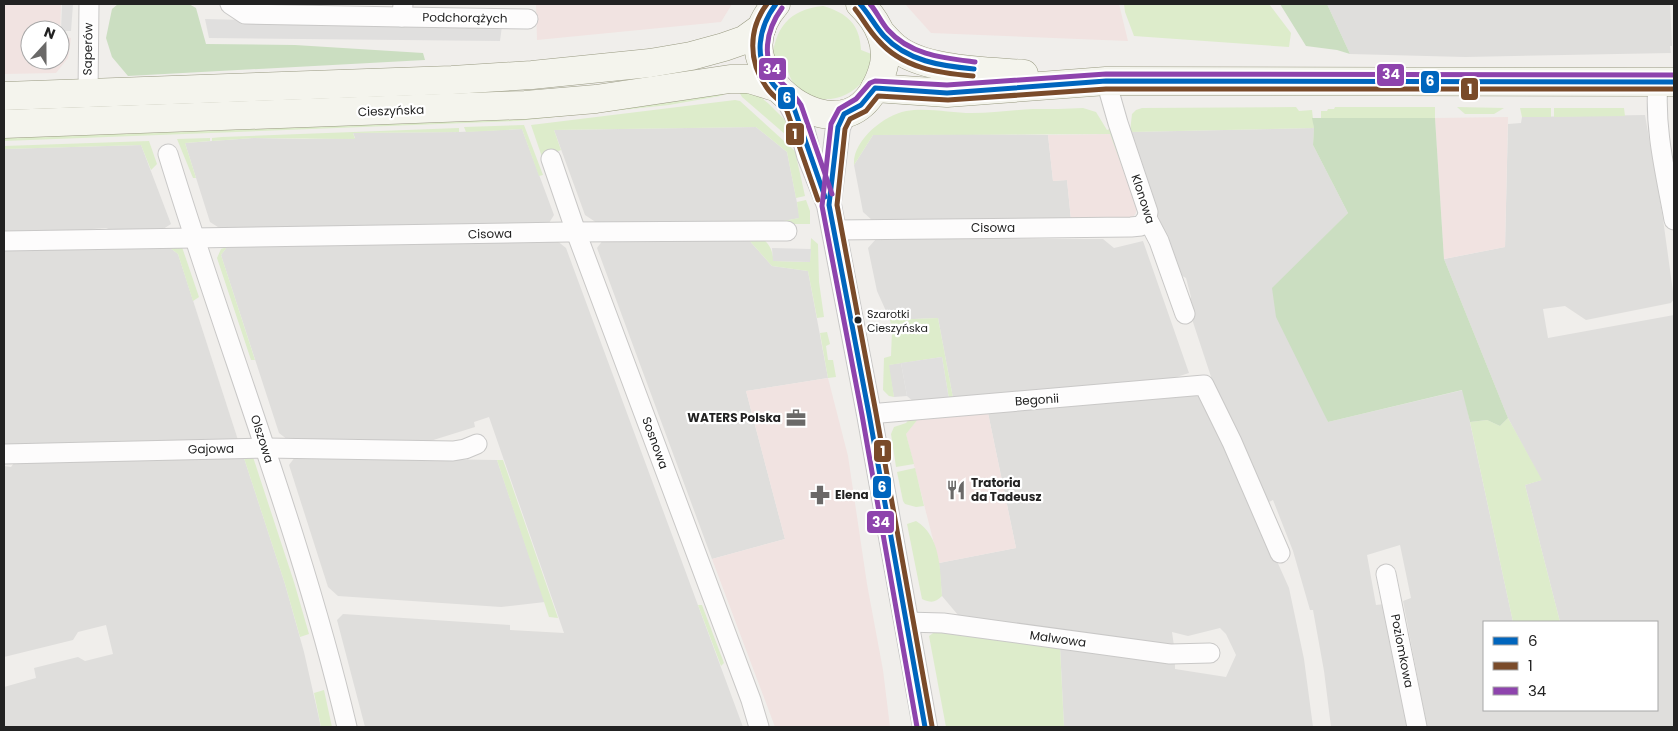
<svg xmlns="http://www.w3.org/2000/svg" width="1678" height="731" font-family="Poppins,sans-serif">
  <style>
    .residential { fill: #dfdedc }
    .commercial { fill: #f1e3e1; fill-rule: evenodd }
    .grass { fill: #ddeccb }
    .forest { fill: #cbdec1 }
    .parking { fill: #e0dfde }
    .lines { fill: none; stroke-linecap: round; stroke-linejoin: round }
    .minor-casing { stroke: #c9c8c7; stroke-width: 21 }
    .tertiary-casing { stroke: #c9c8c7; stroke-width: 26 }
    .secondary-casing { stroke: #999a82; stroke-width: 29 }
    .minor { stroke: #fdfcfc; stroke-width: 19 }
    .tertiary { stroke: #fdfcfc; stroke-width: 24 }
    .secondary { stroke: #f4f4ed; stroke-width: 28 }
    .bus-1-casing { stroke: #fff; stroke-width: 9 }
    .bus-2-casing { stroke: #fff; stroke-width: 9 }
    .bus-3-casing { stroke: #fff; stroke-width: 9 }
    .bus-1 { stroke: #0065bd; stroke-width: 5 }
    .bus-2 { stroke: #7a4b2a; stroke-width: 5 }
    .bus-3 { stroke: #8e44ad; stroke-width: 5 }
    .bus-dot { fill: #222; stroke: #fff; stroke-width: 2 }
    .labels { text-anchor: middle; stroke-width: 4.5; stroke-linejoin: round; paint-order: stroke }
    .bus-label { font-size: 11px; fill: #222; stroke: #fff; text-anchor: start }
    .street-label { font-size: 12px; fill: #222; stroke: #fff }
    .poi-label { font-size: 12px; font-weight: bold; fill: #222; stroke: #fff; text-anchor: start }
    .line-badge { stroke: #fff; stroke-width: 2 }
    .badge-label { font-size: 14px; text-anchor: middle; font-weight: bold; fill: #fff }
  </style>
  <rect width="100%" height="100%" fill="#f0eeeb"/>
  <!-- residential -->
  <g class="residential">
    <polygon points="1327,4 1670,4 1672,46 1670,46 1671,53 1465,57 1350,54"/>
    <polygon points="1645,115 1663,219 1674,299 1671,303 1586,320 1565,306 1543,309 1548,338 1674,315 1674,727 1427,727 1403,601 1411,598 1400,545 1367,555 1376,605 1385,604 1409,727 1331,727 1324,671 1313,610 1310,610 1293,551 1273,500 1265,504 1220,404 1187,304 1191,297 1186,278 1177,273 1130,132 1314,128 1313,145 1348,213 1273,288 1328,422 1463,390 1513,622 1484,622 1484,710 1657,710 1657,622 1560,622 1525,485 1541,480 1508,418 1444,259 1505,247 1508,124 1521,123 1522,117"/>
    <polygon points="756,127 787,152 800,218 783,221 597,223 585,215 554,130"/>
    <polygon points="522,129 554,215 549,223 221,229 210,222 185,143 253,138 305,139 355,138 353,133 459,132"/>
    <polygon points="964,134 1048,135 1053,181 1067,180 1071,220 873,221 863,212 854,165 873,135"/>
    <polygon points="141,145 171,224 160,231 116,232 106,228 93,229 87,231 4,233 4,149"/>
    <polygon points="748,239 772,266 808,271 828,378 746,391 785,539 712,559 597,248 603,240"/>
    <polygon points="876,239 1103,239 1114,248 1143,241 1189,373 1161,382 953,398 938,318 890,320 877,291 868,248"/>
    <polygon points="556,240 566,248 743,727 365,727 337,620 343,614 510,625 510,630 564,633 489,417 474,422 475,427 427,442 288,440 279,433 221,255 227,247"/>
    <polygon points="170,248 178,254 238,440 4,445 4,250"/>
    <polygon points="901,363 907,396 894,397 888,365"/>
    <polygon points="1199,395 1213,418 1289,588 1304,659 1313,727 1064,727 1060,647 1175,664 1175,669 1226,677 1236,655 1226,634 1220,628 1188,636 1172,632 1174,646 958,615 942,596 939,563 1016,548 988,413"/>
    <polygon points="295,457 497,460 545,602 501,607 338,596 328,587 289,465"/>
    <polygon points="244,458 285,584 304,652 321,727 4,727 4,687 36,678 34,668 78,657 85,661 113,654 106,625 78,632 73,640 4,657 4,466 11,467 14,463"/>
  </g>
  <!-- commercial -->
  <g class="commercial">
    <path d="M4,4H61L60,36L71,38L68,58L56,73L4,74ZM30,30H60V60H30Z"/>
    <polygon points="536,4 732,4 721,22 537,40"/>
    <polygon points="905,4 1119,4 1128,41 931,33"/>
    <polygon points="1508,117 1505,247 1444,259 1435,118"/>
    <polygon points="1110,134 1137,205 1136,213 1131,220 1071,220 1067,180 1053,181 1048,135"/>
    <polygon points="828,378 848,456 867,584 883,670 890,727 775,727 712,559 785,539 746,391"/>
    <polygon points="988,413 1016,548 939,563 906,434 918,419"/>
  </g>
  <!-- grass -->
  <g class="grass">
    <polygon points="1124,4 1269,4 1291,33 1289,47 1134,36 1125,12"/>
    <path d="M823,6C847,13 860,24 861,50L874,55C871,63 869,74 864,80C846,103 811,107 793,83C789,76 787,68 785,61L772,62C774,29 789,9 823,6Z"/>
    <polygon points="725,90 723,95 720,96 669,105 517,121 4,141 4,136"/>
    <polygon points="738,90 757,94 769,104 791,126 801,148 742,97"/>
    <polygon points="735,100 740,101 795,151 805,196 796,198 787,152 756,127 554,130 561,150 542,157 531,125"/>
    <polygon points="1296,107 1299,111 1312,110 1314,128 1130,132 1132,114 1136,110 1142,108"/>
    <polygon points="1335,107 1435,107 1435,118 1321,118 1321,111 1327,111 1328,109 1334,109"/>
    <polygon points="1457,107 1504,108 1494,114 1465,114"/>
    <path d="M1083,108L1096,112L1107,130L1112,128L1126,167L1123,169L1110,134L873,135L854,165C852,141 884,115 906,111C927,107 951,113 972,113C992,113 1013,110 1033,109C1050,109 1067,109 1083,108Z"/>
    <polygon points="1520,108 1551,108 1551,117 1522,117"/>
    <polygon points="1554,108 1624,108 1625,116 1554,117"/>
    <polygon points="524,125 543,175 539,176 522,129 466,132 464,127"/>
    <polygon points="459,128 459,132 353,133 355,139 253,138 212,141 212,138 222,137"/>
    <polygon points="210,138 210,141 185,143 196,178 193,178 177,139"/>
    <polygon points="149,141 157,164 151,170 141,145 4,149 4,146"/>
    <polygon points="806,200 810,211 810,224 749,224 749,221 783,221 799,218 797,202"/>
    <path d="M811,238L818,244L819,282L824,317L817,318L808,271L772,266L748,239H763C771,246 772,251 774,261L810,262Z"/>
    <polygon points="182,247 199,297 193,301 178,254 170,248 4,250"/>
    <polygon points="227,247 221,255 255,360 251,360 217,258 221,249"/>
    <polygon points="938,318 953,398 949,399 942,357 889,365 894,397 889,396 883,390 884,358 891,356 892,331 890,320"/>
    <polygon points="827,332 830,344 826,346 828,360 833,360 836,377 828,378 820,333"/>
    <polygon points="912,416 918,419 906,434 914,464 896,467 891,434 894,427 906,423"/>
    <polygon points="1508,418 1542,480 1525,485 1560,622 1513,622 1470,422 1487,420 1500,426"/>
    <polygon points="253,457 294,582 309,634 300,637 285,584 244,458"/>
    <polygon points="497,460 503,460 558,618 549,617"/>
    <polygon points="915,468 924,506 916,507 905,504 903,501 897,472"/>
    <path d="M916,521C941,536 940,570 942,596C935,603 931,603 922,599L907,524Z"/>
    <polygon points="698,605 702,605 724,663 721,666"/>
    <polygon points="936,631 1060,647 1064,727 946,727 929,636"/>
    <polygon points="324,690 332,727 321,727 314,693"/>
  </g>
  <!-- forest -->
  <g class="forest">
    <polygon points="118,4 189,4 196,8 206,44 295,45 423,53 425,60 128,76 112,57 106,38 112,9"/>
    <polygon points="1280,4 1327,4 1350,54 1337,50 1306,46"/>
    <polygon points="1312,118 1435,118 1444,259 1508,418 1500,426 1487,420 1470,422 1462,390 1328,422 1276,317 1272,288 1348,213 1313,145 1314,128"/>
  </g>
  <!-- parking -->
  <g class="parking">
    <polygon points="62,4 73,4 71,31 61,31"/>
    <polygon points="205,19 502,26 500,41 209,38"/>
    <polygon points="772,248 811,249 810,262 773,261"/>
    <polygon points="942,357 949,399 914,402 907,396 901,363"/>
  </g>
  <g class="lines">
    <defs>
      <g id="minor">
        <polyline points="230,4 245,14 402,17 403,4"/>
        <polyline points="402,17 528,19"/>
        <polyline points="1106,81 1118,123 1148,212 1147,218 1159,241 1185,314"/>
        <path d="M1658,82C1654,129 1666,175 1674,220"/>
        <polyline points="88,93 89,4"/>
        <path d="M168,154C226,345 301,532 347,727"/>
        <polyline points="551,159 576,232 751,700 759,727"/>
        <polyline points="834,230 1131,227 1141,226 1147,218"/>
        <polyline points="4,241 567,232 787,231"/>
        <polyline points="869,414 1204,385 1232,442 1280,553"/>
        <polyline points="4,454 265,448 453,451 465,449 477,444"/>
        <polyline points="1386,574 1417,727"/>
        <polyline points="906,622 943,623 1170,654 1210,653"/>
      </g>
      <g id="tertiary">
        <polyline points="787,97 800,121 809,155 829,205 869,414 925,727"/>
        <polyline points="829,201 838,127 844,114"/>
      </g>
      <g id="secondary">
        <path d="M776,4C745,39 758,75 793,101C806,110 826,118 843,114C864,110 876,90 882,72C891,46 878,21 860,4"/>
        <path d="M881,33C886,38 890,43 895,47C923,71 989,71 1024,74"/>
        <polyline points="875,88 947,93 1106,81 1674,82"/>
        <polyline points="4,96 452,80 532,75 650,63 691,56 724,47 744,40 762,27"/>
        <polyline points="4,124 525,105 596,99 730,79 749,79 775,87"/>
      </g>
    </defs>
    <!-- minor casing -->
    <use href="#minor" class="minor-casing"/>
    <!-- tertiary casing -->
    <use href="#tertiary" class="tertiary-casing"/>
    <!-- secondary casing -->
    <use href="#secondary" class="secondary-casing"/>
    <!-- minor -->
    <use href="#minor" class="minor"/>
    <!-- tertiary -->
    <use href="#tertiary" class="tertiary"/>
    <!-- secondary -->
    <use href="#secondary" class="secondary"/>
    <defs>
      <g id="bus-1">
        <path d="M776,4C758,28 753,59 773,84C780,93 788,98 794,108L825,197"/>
        <path d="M860,4C869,14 875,26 884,36C907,61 941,66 974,69"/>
        <polyline points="925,727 869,414 829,205 838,127 844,114 861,105 875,88 947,93 1106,81 1674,82"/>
      </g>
      <g id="bus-2">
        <path d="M767,4C748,29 748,62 767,88C773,97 782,101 787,111L818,200"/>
        <path d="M855,9C863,19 869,31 878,40C902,68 938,73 973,76"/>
        <polyline points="932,726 876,413 837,205 845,129 850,119 866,111 878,96 948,100 1106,89 1674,89"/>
      </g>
      <g id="bus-3">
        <path d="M870,4C877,12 881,22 888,30C910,55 944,58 975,62"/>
        <path d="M782,8C766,30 760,60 780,81C788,89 795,95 801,105L832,194"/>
        <polyline points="917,727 862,415 822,206 831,124 839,109 856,99 870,83 875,81 947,85 1106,74 1674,75"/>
      </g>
    </defs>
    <!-- bus-1 casing -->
    <use href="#bus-1" class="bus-1-casing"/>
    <!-- bus-2 casing -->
    <use href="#bus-2" class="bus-2-casing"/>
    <!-- bus-3 casing -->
    <use href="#bus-3" class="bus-3-casing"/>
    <!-- bus-1 -->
    <use href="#bus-1" class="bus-1"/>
    <!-- bus-2 -->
    <use href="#bus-2" class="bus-2"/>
    <!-- bus-3 -->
    <use href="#bus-3" class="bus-3"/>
  </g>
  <!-- icons -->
  <defs>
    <symbol id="office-bare" viewBox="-9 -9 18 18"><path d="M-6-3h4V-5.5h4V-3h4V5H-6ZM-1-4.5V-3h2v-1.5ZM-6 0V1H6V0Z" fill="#6a6968" stroke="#fff" stroke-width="2.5" paint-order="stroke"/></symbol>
    <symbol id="restaurant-bare" viewBox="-9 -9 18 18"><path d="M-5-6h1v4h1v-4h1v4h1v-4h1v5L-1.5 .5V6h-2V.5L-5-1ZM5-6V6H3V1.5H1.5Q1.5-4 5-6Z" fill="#6a6968" stroke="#fff" stroke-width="2.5" paint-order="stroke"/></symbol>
    <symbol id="pharmacy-bare" viewBox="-9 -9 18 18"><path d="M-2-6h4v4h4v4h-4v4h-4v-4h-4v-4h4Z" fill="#6a6968" stroke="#fff" stroke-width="2.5" paint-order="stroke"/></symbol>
  </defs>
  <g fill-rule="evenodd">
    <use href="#office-bare" x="782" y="404" width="28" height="28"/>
    <use href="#restaurant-bare" x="942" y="476" width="28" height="28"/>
    <use href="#pharmacy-bare" x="806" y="481" width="28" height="28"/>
  </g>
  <!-- markers -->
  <circle class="bus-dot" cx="858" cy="320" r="4.5"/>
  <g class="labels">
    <!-- bus labels -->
    <g class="bus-label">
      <text x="867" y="318">Szarotki<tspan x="867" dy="14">Cieszyńska</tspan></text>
    </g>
    <!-- street labels -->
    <g class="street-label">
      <text transform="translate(465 18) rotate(1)" y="4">Podchorążych</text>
      <text transform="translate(88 49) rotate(-89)" y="4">Saperów</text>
      <text transform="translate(391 111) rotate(-2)" y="4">Cieszyńska</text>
      <text transform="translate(1143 199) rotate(72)" y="4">Klonowa</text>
      <text x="993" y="232">Cisowa</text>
      <text transform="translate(490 234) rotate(-1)" y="4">Cisowa</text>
      <text transform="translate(1037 400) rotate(-4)" y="4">Begonii</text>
      <text transform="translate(262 439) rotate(72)" y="4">Olszowa</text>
      <text transform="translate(655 443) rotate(70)" y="4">Sosnowa</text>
      <text transform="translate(211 449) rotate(-1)" y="4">Gajowa</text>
      <text transform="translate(1058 639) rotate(8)" y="4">Malwowa</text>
      <text transform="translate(1402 651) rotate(79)" y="4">Poziomkowa</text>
    </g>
    <!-- poi labels -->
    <g class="poi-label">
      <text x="781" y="422" text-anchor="end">WATERS Polska</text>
      <text x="971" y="487">Tratoria<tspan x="971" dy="14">da Tadeusz</tspan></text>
      <text x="835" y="499">Elena</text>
    </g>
  </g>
  <g class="line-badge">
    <rect x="758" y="57" width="29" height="24" rx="5" fill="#8e44ad"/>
    <rect x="1376" y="63" width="29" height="24" rx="5" fill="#8e44ad"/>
    <rect x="1420" y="70" width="20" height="24" rx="5" fill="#0065bd"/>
    <rect x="1460" y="77" width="19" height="24" rx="5" fill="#7a4b2a"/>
    <rect x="777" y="86" width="19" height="24" rx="5" fill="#0065bd"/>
    <rect x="785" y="122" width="20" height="24" rx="5" fill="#7a4b2a"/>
    <rect x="873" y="439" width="19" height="24" rx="5" fill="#7a4b2a"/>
    <rect x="872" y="475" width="20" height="24" rx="5" fill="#0065bd"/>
    <rect x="866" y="510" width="29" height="24" rx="5" fill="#8e44ad"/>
  </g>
  <g class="badge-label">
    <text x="772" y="74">34</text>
    <text x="1391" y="79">34</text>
    <text x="1430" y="86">6</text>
    <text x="1470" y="94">1</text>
    <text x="787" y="103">6</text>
    <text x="795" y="139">1</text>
    <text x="883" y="456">1</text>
    <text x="882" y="492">6</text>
    <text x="881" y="527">34</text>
  </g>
  <!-- border -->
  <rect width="1678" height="731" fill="none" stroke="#222222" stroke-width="10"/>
  <!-- legend -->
  <rect x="1483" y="621" width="175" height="90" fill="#ffffff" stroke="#a7a7a7"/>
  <rect x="1493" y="637" width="25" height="8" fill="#0065bd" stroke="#a7a7a7"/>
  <text x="1528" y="646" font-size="15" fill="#222222">6</text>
  <rect x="1493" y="662" width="25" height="8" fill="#7a4b2a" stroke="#a7a7a7"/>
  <text x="1528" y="671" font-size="15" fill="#222222">1</text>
  <rect x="1493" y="687" width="25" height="8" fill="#8e44ad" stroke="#a7a7a7"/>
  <text x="1528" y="696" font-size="15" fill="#222222">34</text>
  <!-- north arrow -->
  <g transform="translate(45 45) rotate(21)"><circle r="24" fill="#ffffff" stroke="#a7a7a7"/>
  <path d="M0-4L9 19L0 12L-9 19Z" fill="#6a6968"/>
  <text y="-8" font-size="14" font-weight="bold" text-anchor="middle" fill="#222222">N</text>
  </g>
</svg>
